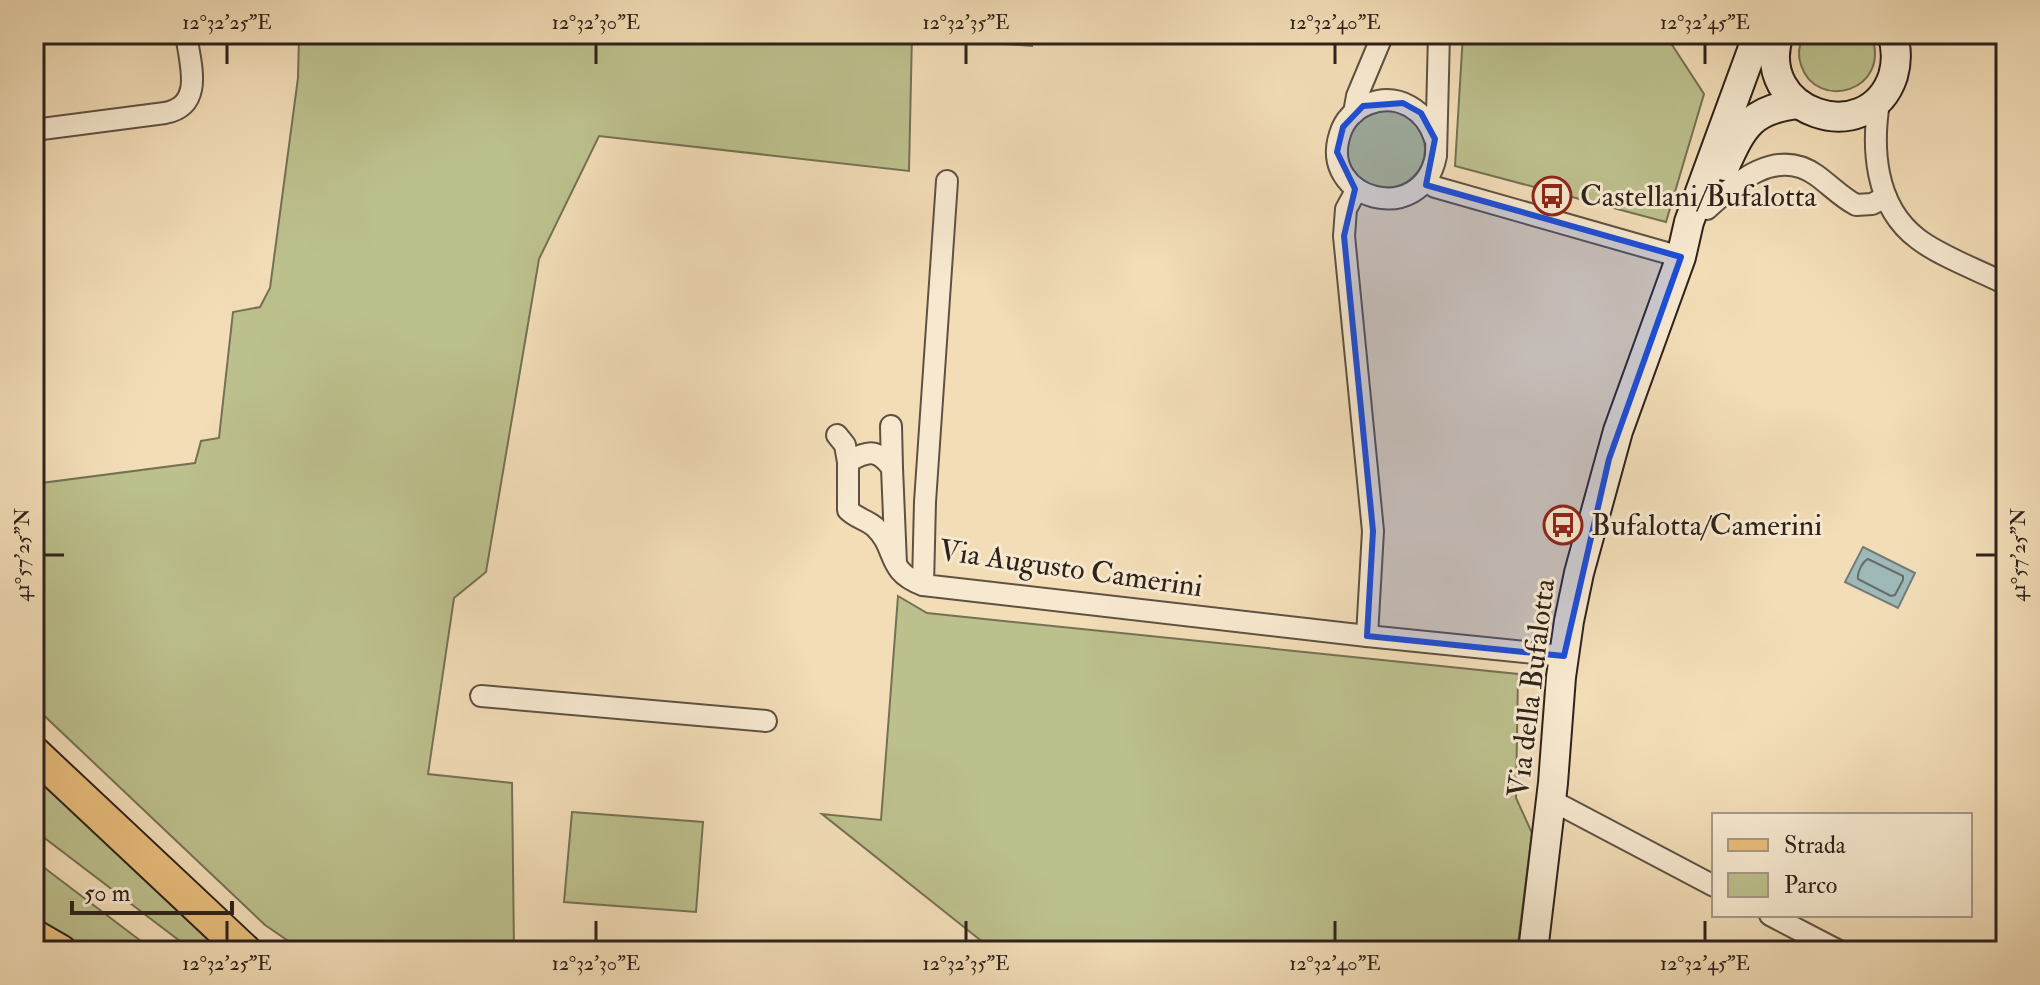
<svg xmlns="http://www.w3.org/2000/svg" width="2040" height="985" font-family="'IM FELL Double Pica',serif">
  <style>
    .green { fill: #bcc08d; stroke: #757154; stroke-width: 2 }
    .water { fill: #9fb9b9; stroke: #727d7a; stroke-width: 2 }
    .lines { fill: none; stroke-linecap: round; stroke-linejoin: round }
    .shore { stroke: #666e6a; stroke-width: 2 }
    .street-casing { stroke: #5f5142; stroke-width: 24 }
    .secondary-casing { stroke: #2e221b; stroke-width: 32 }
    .primary-casing { stroke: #2e221b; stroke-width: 36 }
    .street { stroke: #f7e9d0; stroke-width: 20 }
    .secondary { stroke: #f7e9d0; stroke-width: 28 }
    .primary { stroke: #e9be7c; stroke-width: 32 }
    .marked { fill: #1d4ed8; fill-opacity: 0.2; stroke: #1d4ed8; stroke-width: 6; stroke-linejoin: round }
    .ticks { fill: none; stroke: #2e221b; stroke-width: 3 }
    .labels { text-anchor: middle; stroke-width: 6; stroke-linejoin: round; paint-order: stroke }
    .poi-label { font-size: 30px; fill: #2e221b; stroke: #f7e9d0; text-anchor: start }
    .street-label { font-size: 30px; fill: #2e221b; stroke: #f7e9d0 }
    .neatline { fill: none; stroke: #2e221b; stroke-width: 3 }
    .ticks-label { font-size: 20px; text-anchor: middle; fill: #2e221b }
  </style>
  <rect width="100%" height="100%" fill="#f2ddb7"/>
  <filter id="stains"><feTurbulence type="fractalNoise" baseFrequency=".0025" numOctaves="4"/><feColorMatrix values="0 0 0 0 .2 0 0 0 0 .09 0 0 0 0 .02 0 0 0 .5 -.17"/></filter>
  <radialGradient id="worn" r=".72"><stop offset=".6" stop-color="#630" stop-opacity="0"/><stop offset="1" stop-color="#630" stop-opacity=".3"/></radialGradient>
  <!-- green -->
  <g class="green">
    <polygon points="299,34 912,34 909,171 599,136 539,259 486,572 454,598 428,774 512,783 514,951 303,951 265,925 34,706 34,484 195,463 201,441 219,438 233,312 260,307 270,288 298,78"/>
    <polygon points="979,34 1033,34 1032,46 978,42"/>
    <polygon points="1463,34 1665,34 1704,94 1666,222 1455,166"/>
    <path d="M1804,34H1871C1893,92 1816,112 1801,65C1797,54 1799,44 1804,34Z"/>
    <circle cx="1386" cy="149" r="39"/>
    <polygon points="898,596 927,613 1518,674 1516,798 1532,833 1517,951 994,951 822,814 881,820"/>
    <polygon points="34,770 228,951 193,951 34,830"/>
    <polygon points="572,812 703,822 696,912 564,902"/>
    <polygon points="34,860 154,951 86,951 34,923"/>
  </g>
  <!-- water -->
  <polygon class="water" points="1863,547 1915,573 1898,608 1845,582"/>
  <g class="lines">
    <!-- shore -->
    <path class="shore" d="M1868,559L1903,576V580L1895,595L1891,596L1858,579C1857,573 1862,562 1868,559Z"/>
    <defs>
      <g id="street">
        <path d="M1880,97C1871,146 1874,206 1918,239C1940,256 1980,271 2006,284"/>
        <polyline points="1354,113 1357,96 1383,34"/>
        <path d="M34,130L165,113C205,105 190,64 186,34"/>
        <path d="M1435,139C1426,110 1398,92 1368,104C1355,109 1344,120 1340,134C1318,200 1422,228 1436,156L1439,34"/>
        <polyline points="947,181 925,502 923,585 1367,636 1564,656"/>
        <polyline points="1426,181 1435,187 1681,257"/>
        <polyline points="1357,189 1346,209 1344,236 1373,531 1367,636"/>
        <path d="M1707,209C1736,182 1776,147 1816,175C1830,185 1841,197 1856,205L1872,204L1886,197"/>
        <polyline points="891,426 892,468"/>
        <polyline points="837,435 845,445 848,462"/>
        <path d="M896,564L892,468C878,449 868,450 848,462V510C856,518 867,520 875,527C898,549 885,571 923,585"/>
        <polyline points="481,696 766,721"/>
        <polyline points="1551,800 1714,886"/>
        <polyline points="1770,915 1839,951"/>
      </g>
      <g id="secondary">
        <path d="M1779,34C1752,113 1868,151 1893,76C1897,62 1897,48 1892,34"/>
        <path d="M1725,166C1743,126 1752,109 1798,104"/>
        <polyline points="1533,951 1553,783 1561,677 1569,621 1579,573 1618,431 1681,257 1689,222 1758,34"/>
      </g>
      <g id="primary">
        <polyline points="34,753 245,951"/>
        <polyline points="34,936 60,951"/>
      </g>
    </defs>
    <!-- street casing -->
    <use href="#street" class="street-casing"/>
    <!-- secondary casing -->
    <use href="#secondary" class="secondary-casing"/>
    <!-- primary casing -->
    <use href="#primary" class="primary-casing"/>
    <!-- street -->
    <use href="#street" class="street"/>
    <!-- secondary -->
    <use href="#secondary" class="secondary"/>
    <!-- primary -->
    <use href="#primary" class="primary"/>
  </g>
  <!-- marked area -->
  <path class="marked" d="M1403,103L1421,113L1435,139L1426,185L1681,257L1609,459L1564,656L1367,636L1373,531L1344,236L1355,189L1337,152L1343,127L1363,106Z"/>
  <!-- ticks -->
  <path class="ticks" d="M227,44V64M596,44V64M966,44V64M1335,44V64M1705,44V64M44,555H64M1976,555H1996M227,921V941M596,921V941M966,921V941M1335,921V941M1705,921V941"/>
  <!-- icons -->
  <defs>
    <symbol id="bus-ring" viewBox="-11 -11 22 22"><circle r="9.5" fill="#f7e9d0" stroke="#8f2418" stroke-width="1.5"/><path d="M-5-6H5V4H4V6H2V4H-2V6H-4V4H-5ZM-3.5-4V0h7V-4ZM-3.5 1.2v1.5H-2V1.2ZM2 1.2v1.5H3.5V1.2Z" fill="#8f2418"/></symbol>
  </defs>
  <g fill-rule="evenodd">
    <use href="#bus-ring" x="1530" y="174" width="44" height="44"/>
    <use href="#bus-ring" x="1541" y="503" width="44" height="44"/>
  </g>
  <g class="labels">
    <!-- poi labels -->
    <g class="poi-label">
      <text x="1580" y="206">Castellani/Bufalotta</text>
      <text x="1591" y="535">Bufalotta/Camerini</text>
    </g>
    <!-- street labels -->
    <g class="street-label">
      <text transform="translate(1071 568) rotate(8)" y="10">Via Augusto Camerini</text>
      <text transform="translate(1531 688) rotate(-83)" y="10">Via della Bufalotta</text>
    </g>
  </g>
  <!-- margin -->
  <rect width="2040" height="985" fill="none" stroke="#f2ddb7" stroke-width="88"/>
  <!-- legend -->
  <rect x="1712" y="813" width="260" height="104" fill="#f7e9d0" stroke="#a79988" stroke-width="2"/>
  <rect x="1728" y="839" width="40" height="12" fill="#e9be7c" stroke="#a79988" stroke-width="2"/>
  <text x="1784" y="853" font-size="24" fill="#2e221b">Strada</text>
  <rect x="1728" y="873" width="40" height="24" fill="#bcc08d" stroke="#a79988" stroke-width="2"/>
  <text x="1784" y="893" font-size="24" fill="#2e221b">Parco</text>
  <!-- scale -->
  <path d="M72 901v12h160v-12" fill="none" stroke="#2e221b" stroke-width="4"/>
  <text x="84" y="901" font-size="24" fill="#2e221b" stroke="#f7e9d0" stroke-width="6" paint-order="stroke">50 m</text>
  <rect x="44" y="44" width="1952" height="897" class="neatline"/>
  <g class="ticks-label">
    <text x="227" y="29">12°32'25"E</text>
    <text x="596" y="29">12°32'30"E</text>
    <text x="966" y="29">12°32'35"E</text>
    <text x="1335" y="29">12°32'40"E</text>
    <text x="1705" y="29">12°32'45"E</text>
    <text transform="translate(22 555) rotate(-90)" y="7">41°57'25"N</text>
    <text transform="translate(2018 555) rotate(-90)" y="7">41°57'25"N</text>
    <text x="227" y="970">12°32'25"E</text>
    <text x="596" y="970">12°32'30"E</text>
    <text x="966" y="970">12°32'35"E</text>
    <text x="1335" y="970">12°32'40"E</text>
    <text x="1705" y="970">12°32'45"E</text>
  </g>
  <rect width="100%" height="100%" filter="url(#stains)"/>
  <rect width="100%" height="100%" fill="url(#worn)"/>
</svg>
